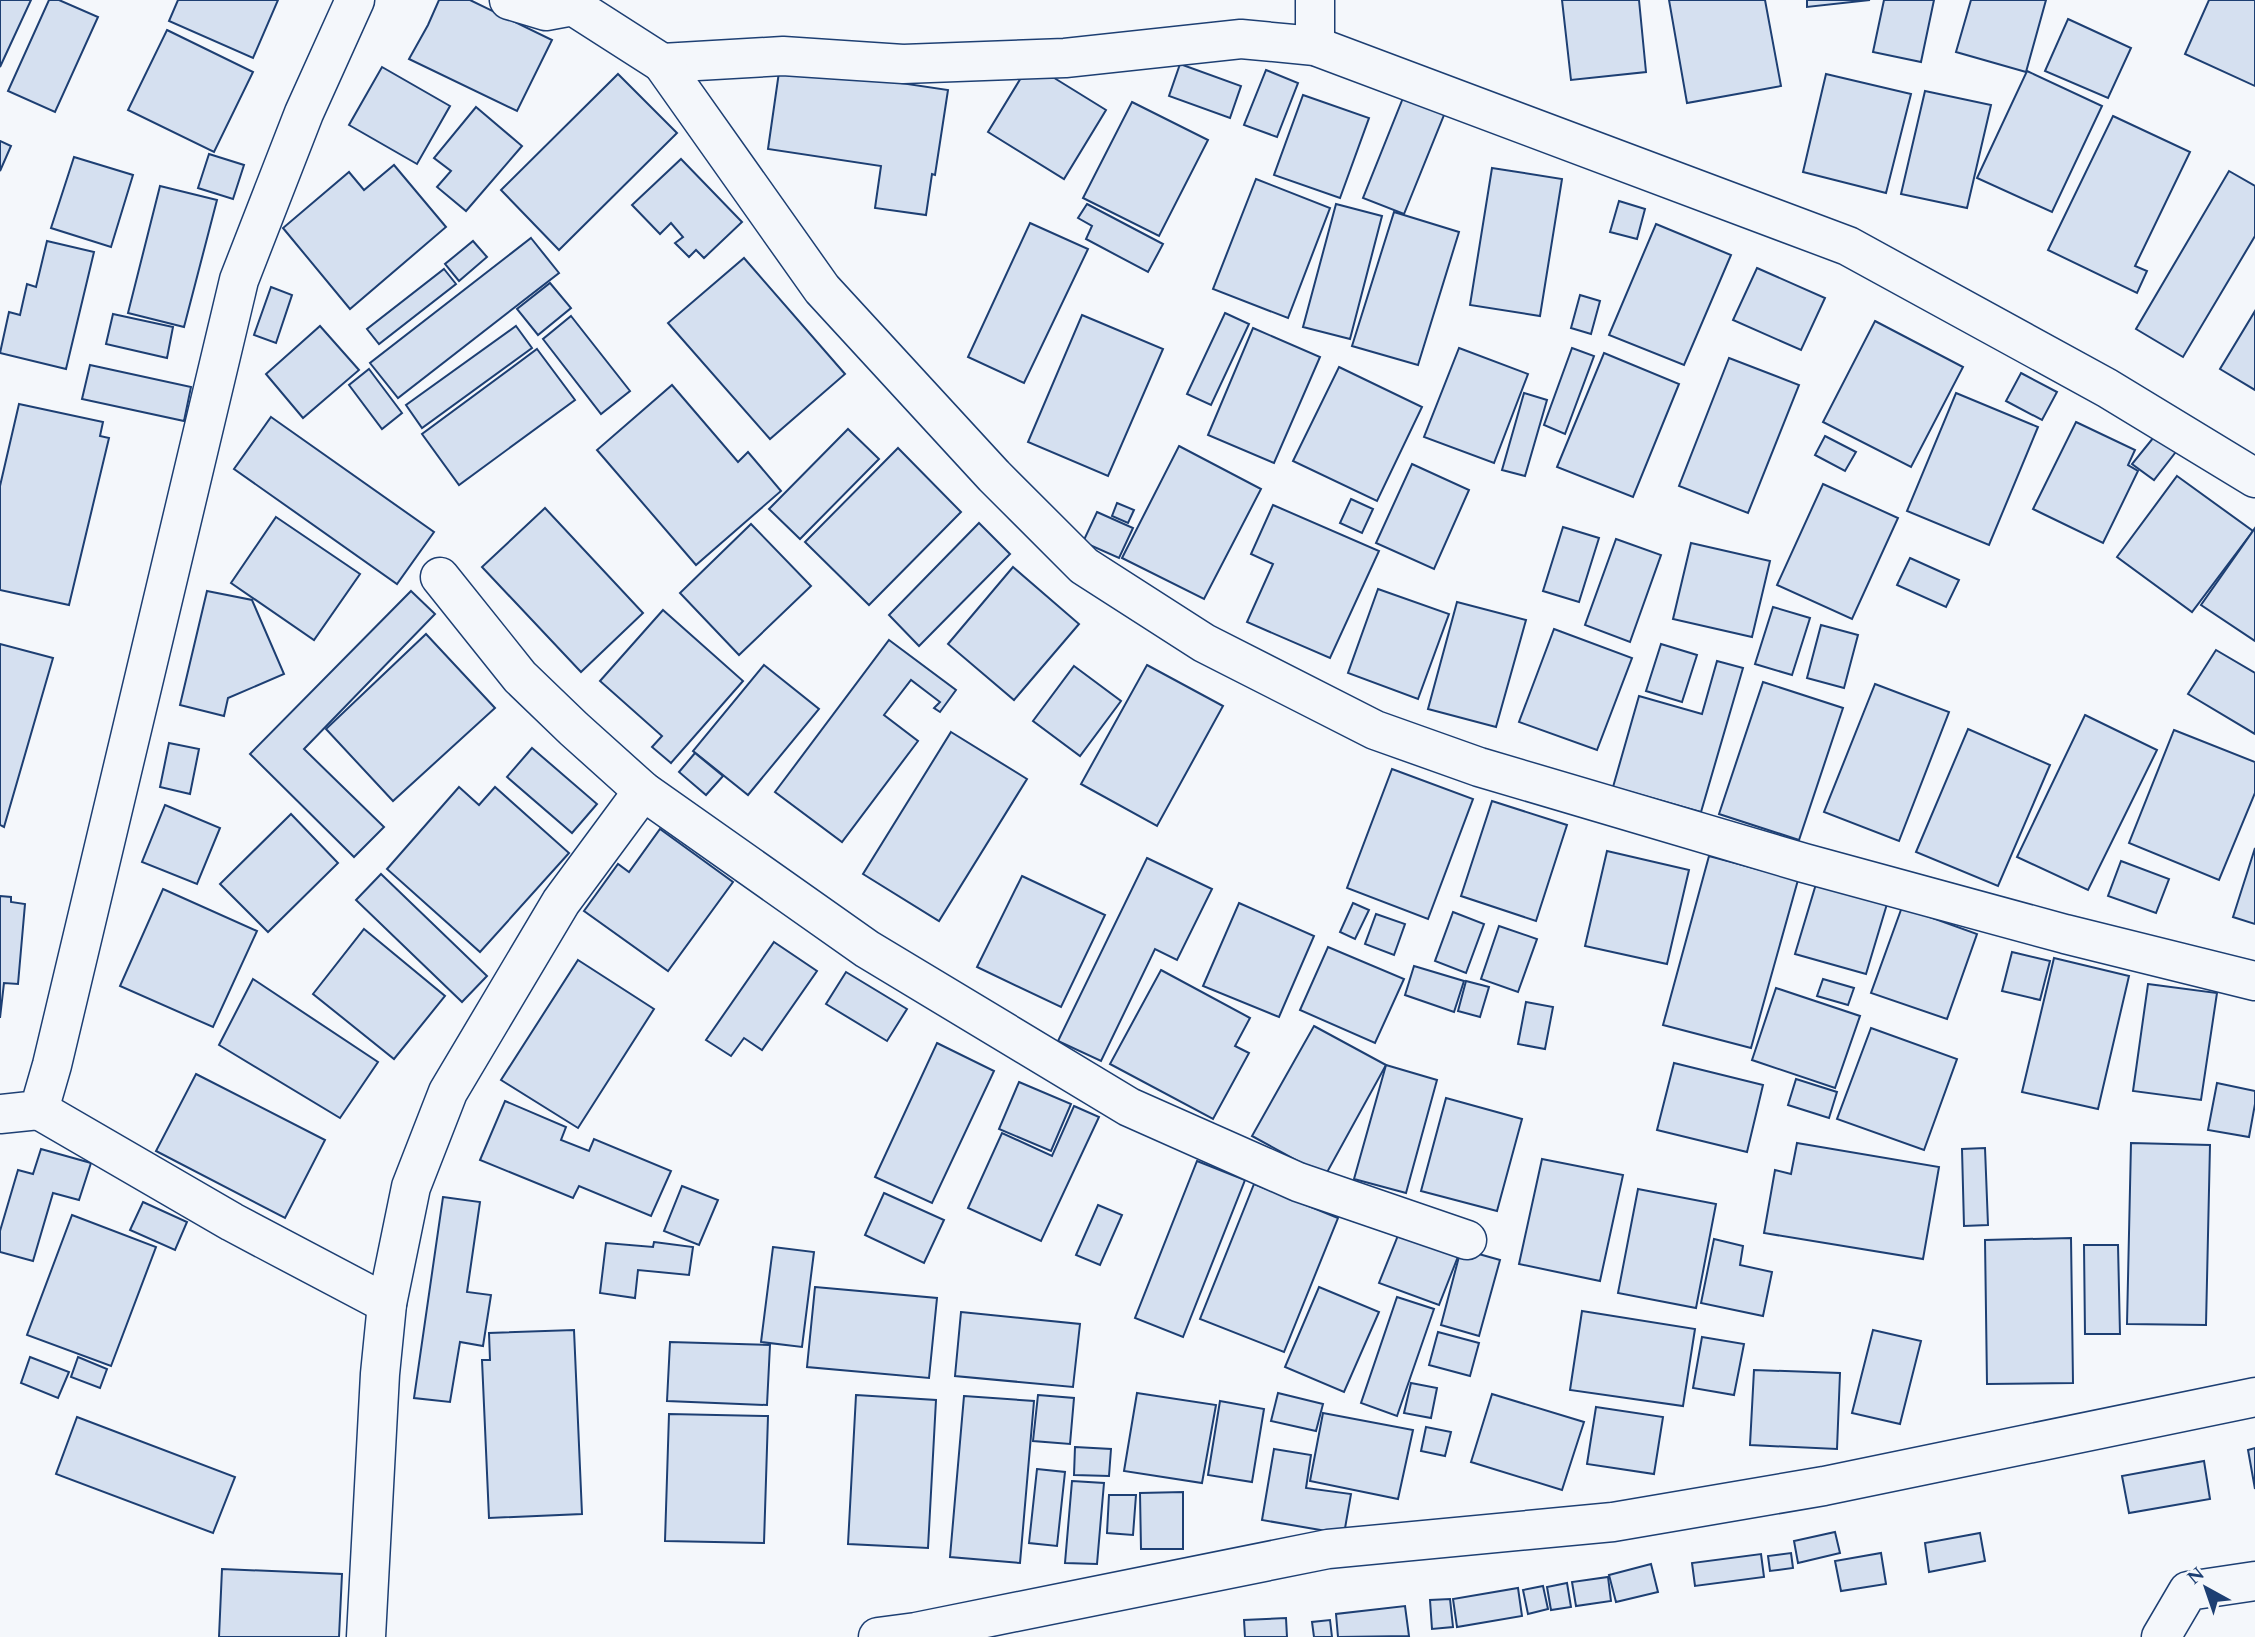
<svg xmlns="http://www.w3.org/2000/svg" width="2255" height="1637" font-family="Spectral,serif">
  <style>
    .building { fill: #d5e0f0; stroke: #1d3f73; stroke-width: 2 }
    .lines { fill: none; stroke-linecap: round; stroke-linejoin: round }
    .minor-casing { stroke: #1d3f73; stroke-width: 41 }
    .minor { stroke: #f4f7fb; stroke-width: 38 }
  </style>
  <rect width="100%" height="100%" fill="#f4f7fb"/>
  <!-- building -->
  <g class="building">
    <polygon points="0,0 31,0 0,67"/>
    <polygon points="49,0 59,0 98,17 55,112 8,91"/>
    <polygon points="178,0 278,0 253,58 169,21"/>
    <polygon points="439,0 470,0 552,40 517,111 409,59 428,25"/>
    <polygon points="1562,0 1639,0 1646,72 1571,80"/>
    <polygon points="1669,0 1765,0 1781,86 1687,103"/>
    <polygon points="1807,0 1870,0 1807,7"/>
    <polygon points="1884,0 1934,0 1921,62 1873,52"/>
    <polygon points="1971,0 2046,0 2026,72 1956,52"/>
    <polygon points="2209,0 2255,0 2255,86 2185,54"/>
    <polygon points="2068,19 2131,48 2108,98 2045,71"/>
    <polygon points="167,30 253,72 214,152 128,110"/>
    <polygon points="1030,63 1106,110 1064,179 988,132"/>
    <polygon points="1180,64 1241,86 1230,118 1169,96"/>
    <polygon points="780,65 948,90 935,175 932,174 926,215 875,208 881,166 768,149"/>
    <polygon points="382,67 450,106 417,164 349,125"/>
    <polygon points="1266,70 1298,83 1277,137 1244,125"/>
    <polygon points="2027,71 2102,106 2052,212 1977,178"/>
    <polygon points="618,74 677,133 559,250 501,190"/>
    <polygon points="1826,74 1911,94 1886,193 1803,172"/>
    <polygon points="1925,91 1991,105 1967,208 1901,194"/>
    <polygon points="1405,93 1446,110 1404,214 1363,198"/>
    <polygon points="1303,95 1369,118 1340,198 1274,175"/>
    <polygon points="1132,102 1208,140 1159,236 1083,198"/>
    <polygon points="476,107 522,146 466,211 437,187 451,171 434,158"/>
    <polygon points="2113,116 2190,152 2135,266 2147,271 2137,293 2048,250"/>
    <polygon points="0,141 11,146 0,171"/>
    <polygon points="209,154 244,165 233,199 198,188"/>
    <polygon points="74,157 133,175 111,247 51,228"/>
    <polygon points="681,159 742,222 704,258 696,250 689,257 675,243 683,237 671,223 660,234 632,205"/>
    <polygon points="394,165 446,227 350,309 283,228 349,172 364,190"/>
    <polygon points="1492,168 1562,179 1540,316 1470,305"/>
    <polygon points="2229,171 2255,186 2255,236 2183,357 2136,329"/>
    <polygon points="1256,179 1330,208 1288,318 1213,289"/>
    <polygon points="160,186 217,200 184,327 128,313"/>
    <polygon points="1619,201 1645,209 1637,239 1610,232"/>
    <polygon points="1087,204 1163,244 1148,272 1086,239 1092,226 1078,218"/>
    <polygon points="1336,204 1382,216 1350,339 1303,327"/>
    <polygon points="1394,212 1459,232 1418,365 1352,346"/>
    <polygon points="1030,223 1088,249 1024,383 968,357"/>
    <polygon points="1656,224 1731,255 1684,365 1609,335"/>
    <polygon points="531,238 559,273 398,398 370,363"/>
    <polygon points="47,241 94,252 66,369 0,353 9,312 20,315 27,284 36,287"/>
    <polygon points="473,241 487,257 459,281 445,264"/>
    <polygon points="744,258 845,374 770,439 668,323"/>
    <polygon points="1757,268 1825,298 1801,350 1733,320"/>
    <polygon points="444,269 456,284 379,344 367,329"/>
    <polygon points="550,283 571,308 538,335 517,309"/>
    <polygon points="271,287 292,295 276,343 254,335"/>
    <polygon points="1580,295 1600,301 1591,334 1571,328"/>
    <polygon points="2255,311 2255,390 2220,369"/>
    <polygon points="1225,313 1249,324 1211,405 1187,394"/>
    <polygon points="113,314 173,327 167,358 106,344"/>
    <polygon points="1082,315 1163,349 1108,476 1028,442"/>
    <polygon points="571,316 630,391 601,414 543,339"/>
    <polygon points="1875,321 1963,367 1911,467 1823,422"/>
    <polygon points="320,326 359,370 303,418 266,374"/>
    <polygon points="516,326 532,348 422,428 406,405"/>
    <polygon points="1253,328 1320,357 1274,463 1208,435"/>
    <polygon points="1459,348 1528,374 1494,463 1424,437"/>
    <polygon points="1572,348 1594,356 1565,434 1544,425"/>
    <polygon points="537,349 575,400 459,485 422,434"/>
    <polygon points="1604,353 1679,384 1633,497 1557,467"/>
    <polygon points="1729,358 1799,385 1748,513 1679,486"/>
    <polygon points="90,365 191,387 184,421 82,399"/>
    <polygon points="1339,367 1422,407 1377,501 1293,461"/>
    <polygon points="369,369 402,413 382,429 349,385"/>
    <polygon points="2021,373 2057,392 2042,420 2006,401"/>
    <polygon points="672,385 738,462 748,452 781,491 696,565 597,450"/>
    <polygon points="1524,393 1547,400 1525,476 1502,470"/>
    <polygon points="1956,393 2038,427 1989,545 1907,511"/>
    <polygon points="19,404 103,422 100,436 109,438 69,605 0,590 0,486"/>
    <polygon points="271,417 434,532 397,584 234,469"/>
    <polygon points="2076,422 2135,450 2128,465 2138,471 2103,543 2033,509"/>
    <polygon points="2162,427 2182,444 2154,480 2132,464"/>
    <polygon points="848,429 879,459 800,539 769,509"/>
    <polygon points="1825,436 1856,452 1845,471 1815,455"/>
    <polygon points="1179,446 1261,489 1204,599 1122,558"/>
    <polygon points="898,448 961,512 869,605 805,542"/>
    <polygon points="1412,464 1469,490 1434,569 1376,543"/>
    <polygon points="2177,476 2253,531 2192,612 2117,557"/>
    <polygon points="1823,484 1898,518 1852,619 1777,585"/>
    <polygon points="1351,499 1373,509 1362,533 1340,523"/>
    <polygon points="1117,503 1134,510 1128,523 1112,516"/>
    <polygon points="1273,505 1379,551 1330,658 1247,622 1273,564 1251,554"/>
    <polygon points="545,508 643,613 581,672 482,567"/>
    <polygon points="1097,512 1133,528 1119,558 1083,542"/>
    <polygon points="276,517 360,574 314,640 231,583"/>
    <polygon points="979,523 1010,554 919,646 889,615"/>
    <polygon points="751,524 811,586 739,655 680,593"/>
    <polygon points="1563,527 1599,538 1579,602 1543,591"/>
    <polygon points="2255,528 2255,641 2201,605"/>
    <polygon points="1616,539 1661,555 1630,642 1585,625"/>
    <polygon points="1691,543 1770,561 1752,637 1673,619"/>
    <polygon points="1910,558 1959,580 1946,607 1897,585"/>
    <polygon points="1013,567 1079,624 1014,700 948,644"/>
    <polygon points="1378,589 1449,614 1418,699 1348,673"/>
    <polygon points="207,591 252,600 284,674 228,698 224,716 180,705"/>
    <polygon points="411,591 435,614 304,749 384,827 354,857 250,754"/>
    <polygon points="1457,602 1526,620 1496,727 1428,709"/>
    <polygon points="1773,607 1810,618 1792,675 1755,664"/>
    <polygon points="663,610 743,681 671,763 652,747 662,736 600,681"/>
    <polygon points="1821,625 1858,635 1844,688 1807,678"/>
    <polygon points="1554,629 1632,658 1597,750 1519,722"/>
    <polygon points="426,634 495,708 393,801 326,729"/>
    <polygon points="889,640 956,690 940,712 934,708 940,702 911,680 884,715 918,741 842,842 775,792"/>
    <polygon points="0,644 53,658 4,827 0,825"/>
    <polygon points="1661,644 1697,655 1682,702 1646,691"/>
    <polygon points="2216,650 2255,673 2255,734 2188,694"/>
    <polygon points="1717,661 1743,668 1701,812 1613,787 1639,696 1702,714"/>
    <polygon points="764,665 819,709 748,795 693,751"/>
    <polygon points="1147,665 1223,706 1157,826 1081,784"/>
    <polygon points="1074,666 1121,701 1080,756 1033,721"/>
    <polygon points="1763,682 1843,708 1799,840 1719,814"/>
    <polygon points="1875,684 1949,712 1899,841 1824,812"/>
    <polygon points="2085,715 2157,750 2088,890 2017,857"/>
    <polygon points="1968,729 2050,765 1998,886 1916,852"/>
    <polygon points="2174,730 2255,762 2255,793 2219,880 2129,843"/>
    <polygon points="951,732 1027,779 939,921 863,874"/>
    <polygon points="169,743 199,749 190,794 160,787"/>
    <polygon points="532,748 597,804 572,833 507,777"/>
    <polygon points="695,753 723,776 706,795 679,772"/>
    <polygon points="1392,769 1473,799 1428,919 1347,888"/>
    <polygon points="459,787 479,805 495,787 569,853 480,952 387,869"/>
    <polygon points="1492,801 1567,825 1536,921 1461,896"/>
    <polygon points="165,805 220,828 197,884 142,862"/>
    <polygon points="291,814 338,863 268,932 220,884"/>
    <polygon points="660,829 733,882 668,971 584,911 618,864 629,872"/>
    <polygon points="2255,848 2255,924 2233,917"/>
    <polygon points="1607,851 1689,870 1667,964 1585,946"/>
    <polygon points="1709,856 1798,880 1751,1048 1663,1025"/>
    <polygon points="1147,858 1212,889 1177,960 1155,949 1101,1061 1058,1041"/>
    <polygon points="2121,861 2169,879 2156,913 2108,896"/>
    <polygon points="381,874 487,976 462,1002 356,900"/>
    <polygon points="1022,876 1105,915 1061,1007 977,967"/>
    <polygon points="1816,884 1887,904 1866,974 1795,954"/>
    <polygon points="163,889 257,931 213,1027 120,986"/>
    <polygon points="0,896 11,897 11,902 25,904 18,984 4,983 0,1018"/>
    <polygon points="1239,903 1314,936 1279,1017 1203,986"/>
    <polygon points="1353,903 1369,910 1355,939 1340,932"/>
    <polygon points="1902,907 1977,934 1947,1019 1871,993"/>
    <polygon points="1453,912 1484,924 1466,973 1435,961"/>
    <polygon points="1376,914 1405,924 1394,955 1365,944"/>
    <polygon points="1499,926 1537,939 1518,992 1481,979"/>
    <polygon points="364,929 445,996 394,1059 313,994"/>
    <polygon points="774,942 817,971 762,1050 744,1038 731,1056 706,1040"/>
    <polygon points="1328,947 1404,979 1375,1043 1300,1010"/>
    <polygon points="2012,952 2050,961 2040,1000 2002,991"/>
    <polygon points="2054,958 2129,976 2098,1109 2022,1092"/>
    <polygon points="578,960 654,1009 578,1128 501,1080"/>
    <polygon points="1414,966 1464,981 1454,1012 1405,995"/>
    <polygon points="1161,970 1250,1018 1235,1046 1249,1053 1213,1119 1110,1064"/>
    <polygon points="846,972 907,1009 887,1041 826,1004"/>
    <polygon points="253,979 378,1062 340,1118 219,1045"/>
    <polygon points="1823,979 1854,988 1848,1005 1817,996"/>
    <polygon points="1466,981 1489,987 1480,1017 1458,1011"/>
    <polygon points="2148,984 2217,993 2201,1100 2133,1091"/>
    <polygon points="1776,988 1860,1016 1835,1088 1752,1060"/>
    <polygon points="1526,1002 1553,1007 1545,1049 1518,1044"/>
    <polygon points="1314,1026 1386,1065 1325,1176 1252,1136"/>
    <polygon points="1871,1028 1957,1059 1924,1150 1837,1119"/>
    <polygon points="937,1043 994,1071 932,1203 875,1177"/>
    <polygon points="1674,1063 1763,1085 1747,1152 1657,1130"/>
    <polygon points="1386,1065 1437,1080 1406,1193 1354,1179"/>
    <polygon points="196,1074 325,1140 285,1218 156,1151"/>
    <polygon points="1796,1079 1837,1092 1829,1118 1788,1105"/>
    <polygon points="1019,1082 1071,1104 1051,1151 999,1129"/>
    <polygon points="2217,1083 2255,1091 2255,1104 2249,1137 2208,1130"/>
    <polygon points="1446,1098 1522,1119 1497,1211 1421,1191"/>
    <polygon points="505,1101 566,1127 561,1140 589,1151 594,1139 671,1171 651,1216 579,1186 573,1198 480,1160"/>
    <polygon points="1074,1106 1099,1117 1041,1241 968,1208 1002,1133 1052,1156"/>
    <polygon points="1797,1143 1939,1167 1923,1259 1764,1233 1775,1170 1791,1174"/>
    <polygon points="2131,1143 2210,1145 2206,1325 2127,1324"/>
    <polygon points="1985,1148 1988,1225 1964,1226 1962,1149"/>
    <polygon points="41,1149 91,1163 79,1200 53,1193 33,1261 0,1252 0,1231 18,1170 33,1174"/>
    <polygon points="1542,1159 1623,1175 1600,1281 1519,1264"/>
    <polygon points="1197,1161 1245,1180 1183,1337 1135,1318"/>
    <polygon points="1254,1184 1338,1218 1284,1352 1200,1319"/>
    <polygon points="682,1186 718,1200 699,1245 664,1231"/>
    <polygon points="1638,1189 1716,1204 1696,1308 1618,1293"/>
    <polygon points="884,1193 944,1220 924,1263 865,1235"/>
    <polygon points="443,1197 480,1202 467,1292 491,1295 483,1346 460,1342 450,1402 414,1398"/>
    <polygon points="143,1202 187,1222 175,1250 130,1230"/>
    <polygon points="1098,1205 1122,1215 1100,1265 1076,1255"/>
    <polygon points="72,1215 156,1247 111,1366 27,1335"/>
    <polygon points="1399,1233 1459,1254 1439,1305 1379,1283"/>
    <polygon points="2071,1238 2073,1383 1987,1384 1985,1240"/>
    <polygon points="1714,1239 1743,1246 1740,1265 1772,1272 1763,1316 1701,1303"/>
    <polygon points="654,1242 693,1247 689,1275 638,1270 635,1298 600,1293 606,1243 653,1247"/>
    <polygon points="2084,1245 2118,1245 2120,1334 2085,1334"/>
    <polygon points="773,1247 814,1252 802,1347 761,1342"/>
    <polygon points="1461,1249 1500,1260 1479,1336 1441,1325"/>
    <polygon points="815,1287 937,1298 929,1378 807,1367"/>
    <polygon points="1319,1287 1379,1312 1344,1392 1285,1367"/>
    <polygon points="1397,1297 1434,1309 1397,1416 1361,1403"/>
    <polygon points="1582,1311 1695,1329 1683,1406 1570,1390"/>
    <polygon points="961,1312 1080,1324 1073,1387 955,1376"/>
    <polygon points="574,1330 582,1514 489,1518 482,1360 490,1360 489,1333"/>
    <polygon points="1873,1330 1921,1341 1900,1424 1852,1413"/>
    <polygon points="1438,1332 1479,1343 1470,1376 1429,1365"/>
    <polygon points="1702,1337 1744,1344 1734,1395 1693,1388"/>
    <polygon points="670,1342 770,1345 767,1405 667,1401"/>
    <polygon points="30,1357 69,1372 58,1398 21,1383"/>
    <polygon points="78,1357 107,1369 100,1388 71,1377"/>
    <polygon points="1754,1370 1840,1373 1837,1449 1750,1445"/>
    <polygon points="1411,1383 1437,1388 1431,1418 1404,1413"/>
    <polygon points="1137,1393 1216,1405 1202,1483 1124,1471"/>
    <polygon points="1278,1393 1323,1404 1316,1431 1271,1421"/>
    <polygon points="1492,1394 1584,1422 1562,1490 1471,1462"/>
    <polygon points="856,1395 936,1400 928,1548 848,1544"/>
    <polygon points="1038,1395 1074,1398 1070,1444 1033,1441"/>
    <polygon points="964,1396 1034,1401 1020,1563 950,1557"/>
    <polygon points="1220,1401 1264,1409 1252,1482 1208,1475"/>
    <polygon points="1596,1407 1663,1417 1654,1474 1587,1464"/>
    <polygon points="1323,1413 1413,1430 1398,1499 1310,1481"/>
    <polygon points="669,1414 768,1416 764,1543 665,1541"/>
    <polygon points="77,1417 235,1477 213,1533 56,1474"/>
    <polygon points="1426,1427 1451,1432 1445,1456 1421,1451"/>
    <polygon points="1075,1447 1111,1449 1109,1476 1074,1475"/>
    <polygon points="2255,1448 2255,1489 2248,1450"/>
    <polygon points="1274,1449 1311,1455 1306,1488 1351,1494 1344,1534 1262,1520"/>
    <polygon points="2204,1461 2210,1499 2129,1513 2122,1476"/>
    <polygon points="1037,1469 1065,1472 1057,1546 1029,1543"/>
    <polygon points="1072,1481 1104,1483 1097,1564 1065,1563"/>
    <polygon points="1183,1492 1183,1549 1141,1549 1140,1493"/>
    <polygon points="1109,1495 1136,1495 1133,1535 1107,1533"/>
    <polygon points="1835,1532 1840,1553 1798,1563 1794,1541"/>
    <polygon points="1980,1533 1985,1561 1929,1572 1925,1543"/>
    <polygon points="1791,1553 1793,1568 1770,1571 1768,1556"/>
    <polygon points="1881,1553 1886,1584 1841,1591 1835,1561"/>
    <polygon points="1761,1554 1764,1577 1695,1586 1692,1563"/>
    <polygon points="1651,1564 1658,1592 1616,1602 1609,1575"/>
    <polygon points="222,1569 342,1574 339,1637 219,1637"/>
    <polygon points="1608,1577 1611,1601 1576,1606 1572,1582"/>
    <polygon points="1567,1583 1571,1607 1551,1610 1547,1587"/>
    <polygon points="1543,1586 1548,1609 1528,1614 1523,1590"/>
    <polygon points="1518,1588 1522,1616 1457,1627 1453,1599"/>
    <polygon points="1450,1599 1453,1627 1432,1629 1430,1600"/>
    <polygon points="1405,1606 1409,1636 1338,1637 1336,1614"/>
    <polygon points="1286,1618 1287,1637 1245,1637 1244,1620"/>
    <polygon points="1330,1620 1332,1637 1314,1637 1312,1622"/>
  </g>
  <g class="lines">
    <defs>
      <g id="minor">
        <polyline points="509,0 546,11 573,6 662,63 783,56 903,64 1065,58 1241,39 1315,46 1848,246 2107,388 2255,478"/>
        <polyline points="1315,46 1315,0"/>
        <polyline points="662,63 822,289 994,476 1084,566 1204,643 1375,730 1479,767 1804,863 2065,934 2255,981"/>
        <polyline points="440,577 520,677 574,729 643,791 867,949 1129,1107 1298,1182 1467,1240"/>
        <polyline points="39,1110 232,1222 387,1304"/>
        <polyline points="0,1114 39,1110 52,1065 239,280 304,113 355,0"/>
        <polyline points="366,1637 380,1374 387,1304 411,1187 448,1092 561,902 643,791"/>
        <polyline points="878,1637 916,1632 1328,1549 1613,1522 1824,1486 2255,1397"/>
        <polyline points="2161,1637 2188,1591 2255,1581"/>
      </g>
    </defs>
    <!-- minor casing -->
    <use href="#minor" class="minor-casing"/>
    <!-- minor -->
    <use href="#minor" class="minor"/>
  </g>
  <!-- north arrow -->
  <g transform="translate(2206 1588) rotate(320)" stroke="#f4f7fb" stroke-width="5" paint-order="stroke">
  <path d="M0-5L12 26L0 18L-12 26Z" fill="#1d3f73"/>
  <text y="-10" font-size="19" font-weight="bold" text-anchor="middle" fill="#1d3f73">N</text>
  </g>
</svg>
